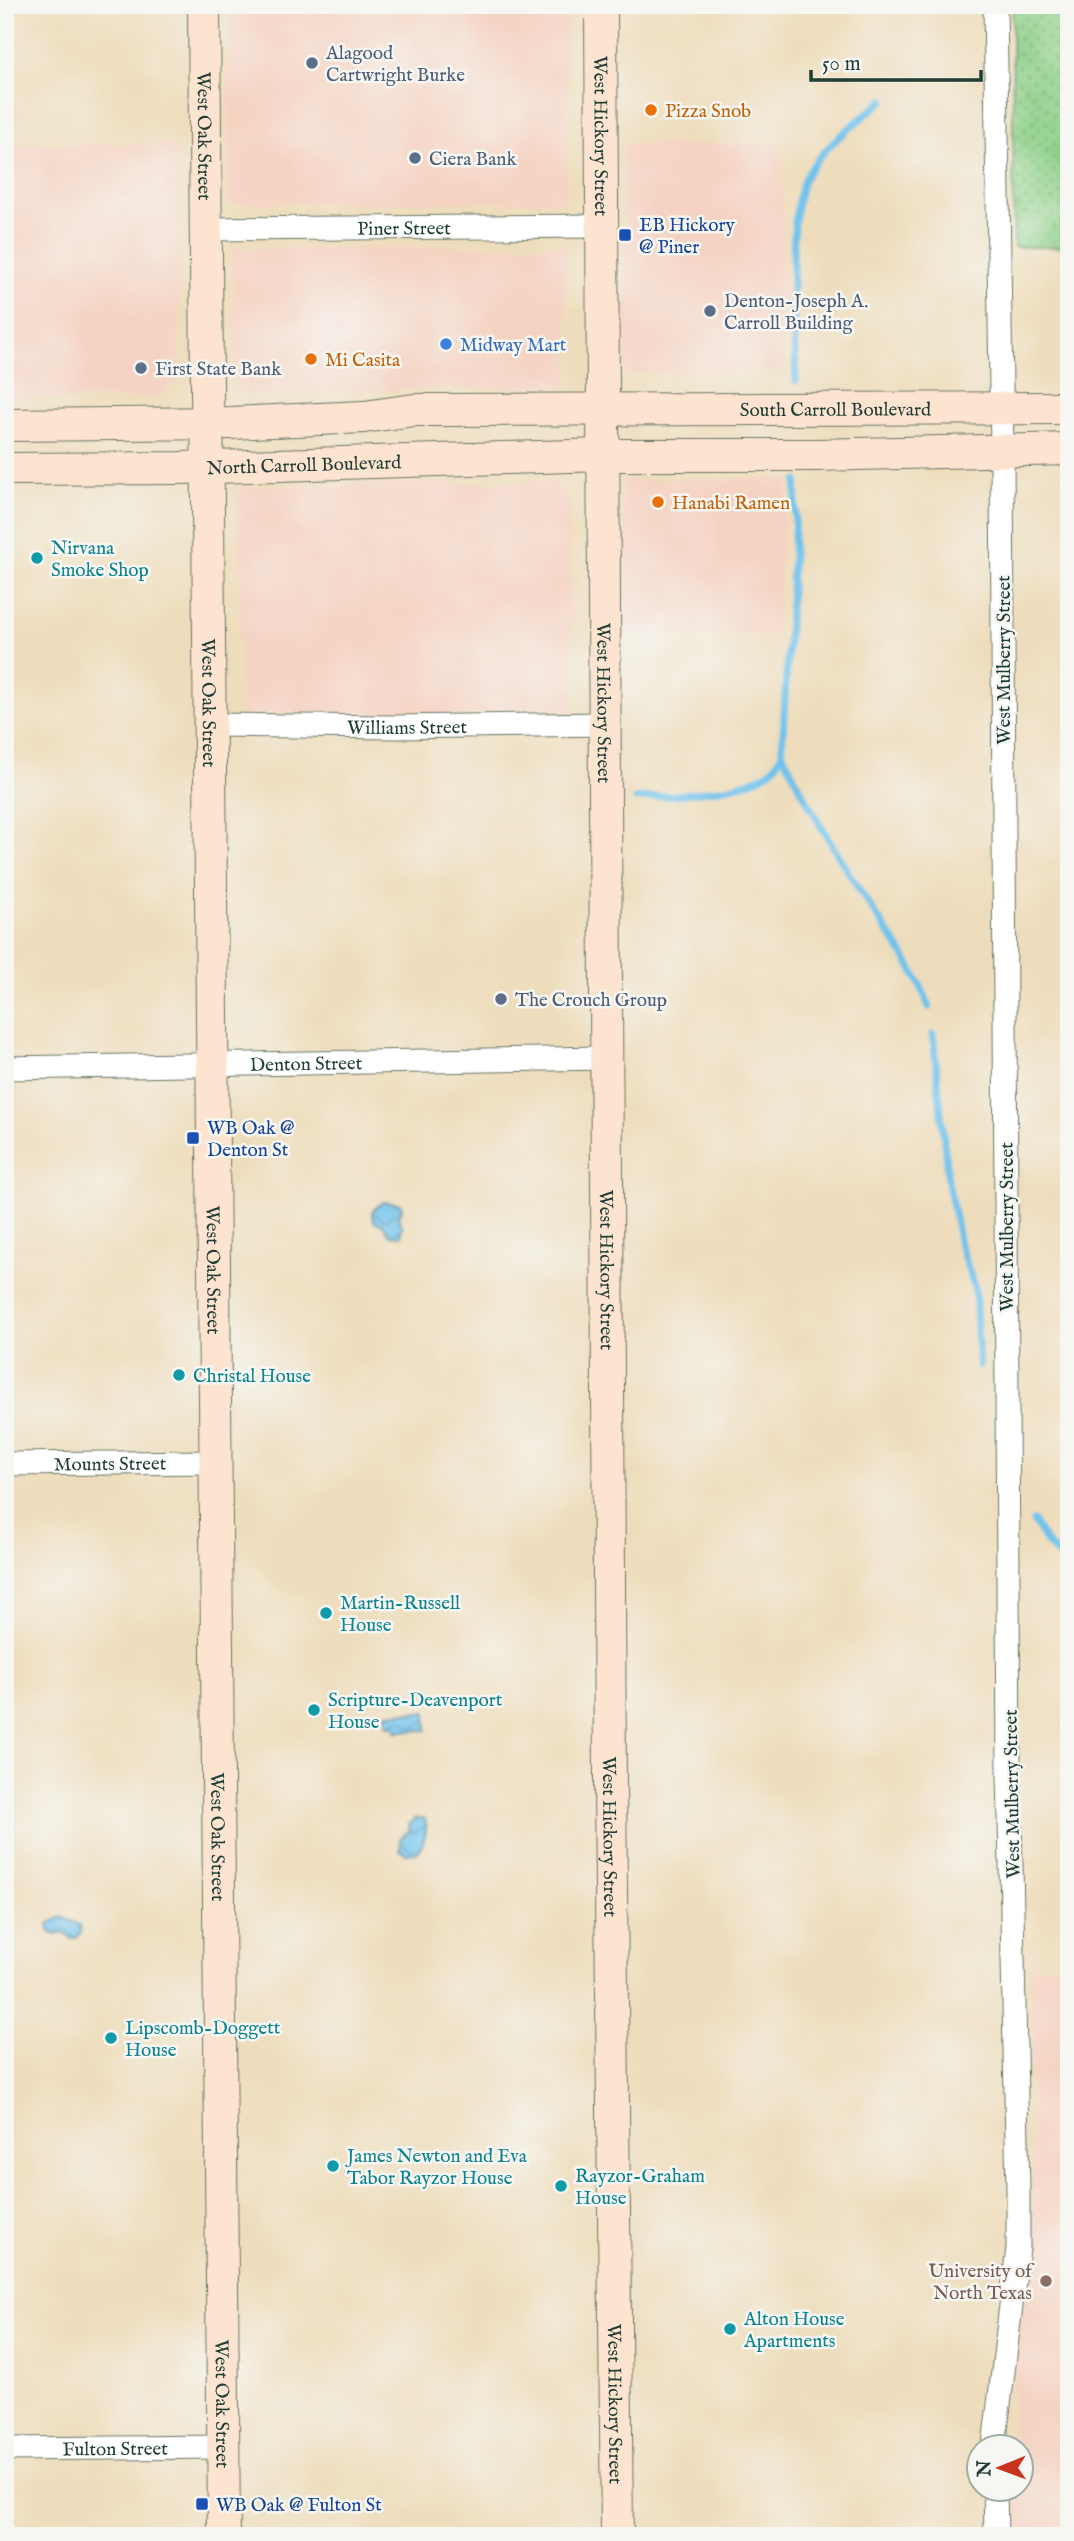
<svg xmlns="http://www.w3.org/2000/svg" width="1074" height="2541" font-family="'IM FELL English',serif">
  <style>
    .built { fill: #f5d3c2 }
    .park { fill: url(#park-dots); stroke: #56865e; stroke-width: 2 }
    .water { fill: url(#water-waves); stroke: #488090; stroke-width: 2 }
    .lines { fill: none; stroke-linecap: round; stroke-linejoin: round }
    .stream { stroke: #70c2ec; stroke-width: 7 }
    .street-casing { stroke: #677564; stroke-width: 25 }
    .secondary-casing { stroke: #677564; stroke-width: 34 }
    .street { stroke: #fff; stroke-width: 23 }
    .secondary { stroke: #fde4d1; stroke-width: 32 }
    .service-dot { fill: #5c6f8a; stroke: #f6f6f2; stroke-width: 2.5 }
    .food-dot { fill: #e8710a; stroke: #f6f6f2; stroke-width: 2.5 }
    .transit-dot { fill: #1a4fb4; stroke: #f6f6f2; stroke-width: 2.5 }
    .shop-dot { fill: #3f7fe0; stroke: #f6f6f2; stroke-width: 2.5 }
    .culture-dot { fill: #0f9aa8; stroke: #f6f6f2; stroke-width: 2.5 }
    .education-dot { fill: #8d6e63; stroke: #f6f6f2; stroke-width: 2.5 }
    .labels { text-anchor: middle; stroke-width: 5; stroke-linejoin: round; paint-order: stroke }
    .service-label { font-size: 19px; fill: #4e5e75; stroke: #f6f6f2; text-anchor: start }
    .food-label { font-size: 19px; fill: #c56008; stroke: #f6f6f2; text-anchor: start }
    .street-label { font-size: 19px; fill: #1f3d34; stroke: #f6f6f2 }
    .transit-label { font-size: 19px; fill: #164399; stroke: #f6f6f2; text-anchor: start }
    .shop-label { font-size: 19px; fill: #366cbe; stroke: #f6f6f2; text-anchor: start }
    .culture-label { font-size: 19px; fill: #0d838f; stroke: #f6f6f2; text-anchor: start }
    .education-label { font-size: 19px; fill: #785e54; stroke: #f6f6f2; text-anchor: end }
  </style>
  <defs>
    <pattern id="park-dots" width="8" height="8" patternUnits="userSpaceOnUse" patternTransform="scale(1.75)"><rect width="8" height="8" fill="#8ed088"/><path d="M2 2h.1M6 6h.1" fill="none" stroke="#73aa70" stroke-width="1.8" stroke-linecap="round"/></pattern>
    <pattern id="water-waves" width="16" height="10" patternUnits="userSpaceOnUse" patternTransform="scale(1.75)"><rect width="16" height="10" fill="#70c2ec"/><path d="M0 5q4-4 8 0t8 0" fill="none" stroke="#5b9fc0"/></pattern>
  </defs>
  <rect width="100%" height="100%" fill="#f6f6f2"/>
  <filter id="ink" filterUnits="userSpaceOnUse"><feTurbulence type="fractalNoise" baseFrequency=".0143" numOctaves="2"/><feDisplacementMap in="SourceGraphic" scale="14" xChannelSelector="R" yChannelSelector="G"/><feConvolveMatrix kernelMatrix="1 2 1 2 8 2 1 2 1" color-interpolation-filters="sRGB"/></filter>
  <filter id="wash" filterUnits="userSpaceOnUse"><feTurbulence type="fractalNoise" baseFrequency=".00686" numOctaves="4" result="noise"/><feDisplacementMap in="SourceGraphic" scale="28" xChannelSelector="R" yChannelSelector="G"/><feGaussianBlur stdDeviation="1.57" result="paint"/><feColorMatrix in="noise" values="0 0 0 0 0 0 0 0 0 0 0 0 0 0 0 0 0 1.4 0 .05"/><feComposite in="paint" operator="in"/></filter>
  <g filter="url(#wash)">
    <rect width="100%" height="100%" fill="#eeddbc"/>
    <!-- built -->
    <g class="built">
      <polygon points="228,5 567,5 567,202 229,204"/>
      <polygon points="782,143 784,371 625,373 623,144"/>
      <polygon points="176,144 181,378 156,398 5,399 5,145"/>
      <polygon points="566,245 568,386 245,394 235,390 232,249"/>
      <polygon points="789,478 775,635 623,636 622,480"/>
      <polygon points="551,481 570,499 573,714 240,714 238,487"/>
      <polygon points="1030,1966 1069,1966 1069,2536 1010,2536 1009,2489 1021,2488 1021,2446 1010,2446 1015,2355 1032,2207"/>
    </g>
    <!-- park -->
    <polygon class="park" points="1012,5 1069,5 1069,247 1014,247"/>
    <!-- water -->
    <g class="water">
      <polygon points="383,1202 400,1204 402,1208 398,1220 402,1225 401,1236 390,1235 384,1225 374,1221 372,1211"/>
      <polygon points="426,1712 427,1730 396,1731 396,1726 387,1726 387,1713"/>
      <path d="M416,1818H424C430,1827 423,1844 417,1853L407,1854L400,1850V1839L410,1830L409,1824Z"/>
      <polygon points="61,1917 80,1925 81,1931 78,1937 72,1939 63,1933 56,1935 50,1932 49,1924"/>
    </g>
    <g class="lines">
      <!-- stream -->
      <g class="stream">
        <path d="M796,381C795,335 785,209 807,174C825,144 858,122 884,100"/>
        <path d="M782,752C806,801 834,851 864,897C887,933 916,966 929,1007"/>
        <path d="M636,799C668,795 755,792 775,766C778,762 780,756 782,752L797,481"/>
        <polyline points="933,1034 948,1181 960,1245 975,1289 979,1366"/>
        <polyline points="1033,1521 1045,1541 1069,1568"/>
      </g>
    </g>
  </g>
  <g filter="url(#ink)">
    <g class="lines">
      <defs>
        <g id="street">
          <path id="s1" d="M206,229L602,226"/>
          <path id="s2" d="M209,725L395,727L605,724"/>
          <path id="s3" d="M5,1068L607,1058"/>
          <path id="s4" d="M5,1464L215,1462"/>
          <polyline points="994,2446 1018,2248 1018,2189 1009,1773 1002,449 995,5"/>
          <path id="s5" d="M5,2449L224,2447"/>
          <polyline points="995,2488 996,2536"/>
        </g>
        <g id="secondary">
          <path id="s6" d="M204,5L224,2536"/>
          <path id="s7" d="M601,5L610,1781L617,2536"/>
          <path id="s8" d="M5,425L231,423L364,417L414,410H436L1069,408"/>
          <path id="s9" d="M5,469L180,468L603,455H816L1069,449"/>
        </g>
      </defs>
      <!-- street casing -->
      <use href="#street" class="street-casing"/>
      <!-- secondary casing -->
      <use href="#secondary" class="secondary-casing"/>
      <!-- street -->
      <use href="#street" class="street"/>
      <!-- secondary -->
      <use href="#secondary" class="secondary"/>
    </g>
  </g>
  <!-- markers -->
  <g class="service-dot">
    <circle cx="312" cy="63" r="7"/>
    <circle cx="415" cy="158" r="7"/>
    <circle cx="710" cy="311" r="7"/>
    <circle cx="141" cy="368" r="7"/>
    <circle cx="501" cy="999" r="7"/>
  </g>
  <g class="food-dot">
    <circle cx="651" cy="110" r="7"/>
    <circle cx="311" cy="359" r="7"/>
    <circle cx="658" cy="502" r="7"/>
  </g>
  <g class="transit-dot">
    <rect x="618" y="228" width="14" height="14" rx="3.5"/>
    <rect x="186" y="1131" width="14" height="14" rx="3.5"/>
    <rect x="195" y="2497" width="14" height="14" rx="3.5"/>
  </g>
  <circle class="shop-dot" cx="446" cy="344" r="7"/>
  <g class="culture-dot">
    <circle cx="37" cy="558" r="7"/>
    <circle cx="179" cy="1375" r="7"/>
    <circle cx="326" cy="1613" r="7"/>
    <circle cx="314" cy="1710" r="7"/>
    <circle cx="111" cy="2038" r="7"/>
    <circle cx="333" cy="2166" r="7"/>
    <circle cx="561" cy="2186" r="7"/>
    <circle cx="730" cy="2329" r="7"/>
  </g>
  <circle class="education-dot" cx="1046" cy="2281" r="7"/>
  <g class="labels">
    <!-- service labels -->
    <g class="service-label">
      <text x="326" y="59">Alagood<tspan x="326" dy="22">Cartwright Burke</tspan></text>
      <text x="429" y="165">Ciera Bank</text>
      <text x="724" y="307">Denton-Joseph A.<tspan x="724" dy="22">Carroll Building</tspan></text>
      <text x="155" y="375">First State Bank</text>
      <text x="515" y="1006">The Crouch Group</text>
    </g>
    <!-- food labels -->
    <g class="food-label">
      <text x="665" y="117">Pizza Snob</text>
      <text x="325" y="366">Mi Casita</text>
      <text x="672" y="509">Hanabi Ramen</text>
    </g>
    <!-- street labels -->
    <g class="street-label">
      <text dy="7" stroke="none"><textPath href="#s6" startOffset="131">West Oak Street</textPath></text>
      <text dy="7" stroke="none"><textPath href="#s7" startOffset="131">West Hickory Street</textPath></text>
      <text dy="7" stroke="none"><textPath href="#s1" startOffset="198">Piner Street</textPath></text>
      <text dy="7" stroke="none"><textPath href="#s8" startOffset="831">South Carroll Boulevard</textPath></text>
      <text dy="7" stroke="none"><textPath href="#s9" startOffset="299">North Carroll Boulevard</textPath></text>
      <text transform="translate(1003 660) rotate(-90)" y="7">West Mulberry Street</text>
      <text dy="7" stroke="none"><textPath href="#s6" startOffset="698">West Oak Street</textPath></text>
      <text dy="7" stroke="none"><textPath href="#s7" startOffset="698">West Hickory Street</textPath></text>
      <text dy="7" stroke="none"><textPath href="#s2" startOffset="198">Williams Street</textPath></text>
      <text dy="7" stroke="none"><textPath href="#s3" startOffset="301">Denton Street</textPath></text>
      <text transform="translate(1006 1227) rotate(-90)" y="7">West Mulberry Street</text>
      <text dy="7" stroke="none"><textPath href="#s6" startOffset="1265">West Oak Street</textPath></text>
      <text dy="7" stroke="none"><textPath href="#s7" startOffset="1265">West Hickory Street</textPath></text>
      <text dy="7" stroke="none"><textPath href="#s4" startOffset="105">Mounts Street</textPath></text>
      <text transform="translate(1011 1794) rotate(-91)" y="7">West Mulberry Street</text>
      <text dy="7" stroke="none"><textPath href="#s6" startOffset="1832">West Oak Street</textPath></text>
      <text dy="7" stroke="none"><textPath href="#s7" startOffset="1832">West Hickory Street</textPath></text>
      <text dy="7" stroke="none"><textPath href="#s6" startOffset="2399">West Oak Street</textPath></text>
      <text dy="7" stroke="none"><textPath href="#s7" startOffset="2399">West Hickory Street</textPath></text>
      <text dy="7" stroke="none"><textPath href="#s5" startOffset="110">Fulton Street</textPath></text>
    </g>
    <!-- transit labels -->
    <g class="transit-label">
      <text x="639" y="231">EB Hickory<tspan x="639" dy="22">@ Piner</tspan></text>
      <text x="207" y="1134">WB Oak @<tspan x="207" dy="22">Denton St</tspan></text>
      <text x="216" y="2511">WB Oak @ Fulton St</text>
    </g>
    <!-- shop labels -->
    <g class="shop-label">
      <text x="460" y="351">Midway Mart</text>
    </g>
    <!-- culture labels -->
    <g class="culture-label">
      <text x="51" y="554">Nirvana<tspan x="51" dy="22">Smoke Shop</tspan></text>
      <text x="193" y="1382">Christal House</text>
      <text x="340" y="1609">Martin-Russell<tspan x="340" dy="22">House</tspan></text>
      <text x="328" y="1706">Scripture-Deavenport<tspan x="328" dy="22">House</tspan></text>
      <text x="125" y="2034">Lipscomb-Doggett<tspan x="125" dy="22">House</tspan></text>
      <text x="347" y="2162">James Newton and Eva<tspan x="347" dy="22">Tabor Rayzor House</tspan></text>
      <text x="575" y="2182">Rayzor-Graham<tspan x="575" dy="22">House</tspan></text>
      <text x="744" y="2325">Alton House<tspan x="744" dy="22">Apartments</tspan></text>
    </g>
    <!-- education labels -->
    <g class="education-label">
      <text x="1032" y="2277">University of<tspan x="1032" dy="22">North Texas</tspan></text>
    </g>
  </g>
  <!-- margin -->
  <rect width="1074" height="2541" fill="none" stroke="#f6f6f2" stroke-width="28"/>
  <!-- north arrow -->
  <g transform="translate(1000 2468) rotate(269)"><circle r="33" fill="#f6f6f2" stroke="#a0aca6" stroke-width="2"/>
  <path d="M0-5L12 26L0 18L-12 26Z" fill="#c8321e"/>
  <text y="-10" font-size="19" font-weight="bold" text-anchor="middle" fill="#1f3d34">N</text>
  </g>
  <!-- scale -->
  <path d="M811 70v10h170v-10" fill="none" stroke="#1f3d34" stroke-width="3.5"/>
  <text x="822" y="70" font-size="21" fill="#1f3d34" stroke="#f6f6f2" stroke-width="5" paint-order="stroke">50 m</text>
</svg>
